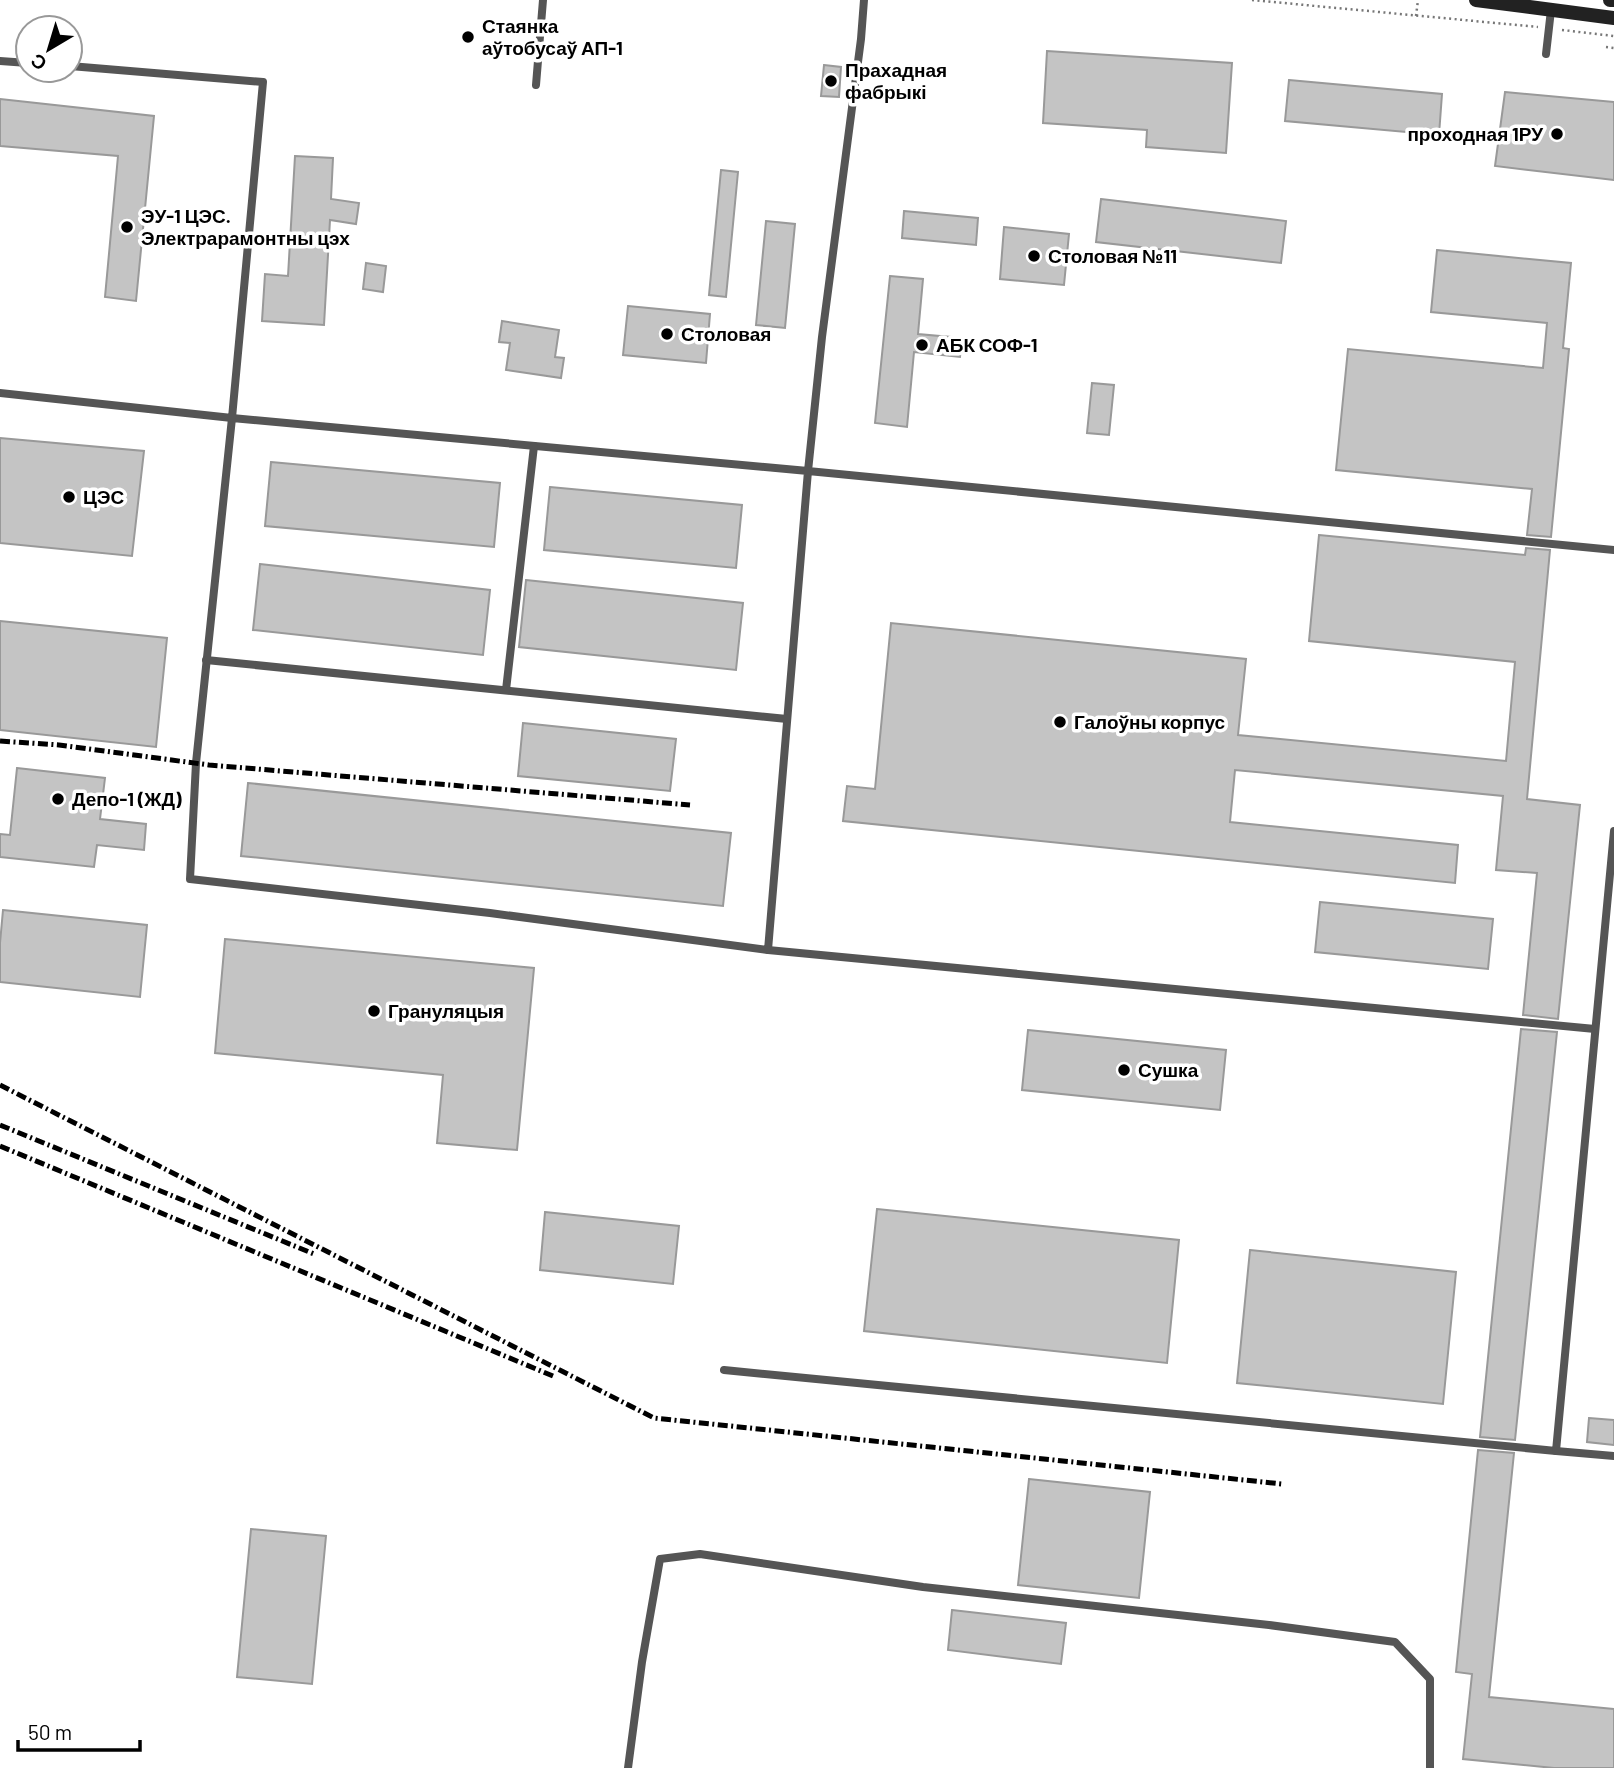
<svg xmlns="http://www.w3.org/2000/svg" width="1614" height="1768" font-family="Barlow,sans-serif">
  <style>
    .building { fill: #c4c4c4; stroke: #999; stroke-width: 2 }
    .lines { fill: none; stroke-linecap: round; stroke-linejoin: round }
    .path { stroke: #777; stroke-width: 2.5; stroke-dasharray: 2 3.5; stroke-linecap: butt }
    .service { stroke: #555; stroke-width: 8 }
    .secondary { stroke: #222; stroke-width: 14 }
    .rail { stroke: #000; stroke-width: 5; stroke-dasharray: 10 3.5 2 3.5; stroke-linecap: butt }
    .poi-dot { fill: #000; stroke: #fff; stroke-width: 2.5 }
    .labels { text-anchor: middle; stroke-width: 7; stroke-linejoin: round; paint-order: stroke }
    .poi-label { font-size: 19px; font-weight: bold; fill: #000; stroke: #fff; text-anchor: start }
  </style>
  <rect width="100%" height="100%" fill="#fff"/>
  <!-- building -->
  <g class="building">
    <polygon points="1047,51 1232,63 1226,153 1146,147 1147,130 1043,123"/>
    <polygon points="824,65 841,67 839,97 821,96"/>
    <polygon points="1289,80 1442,94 1439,135 1285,121"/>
    <polygon points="1505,92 1614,102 1614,180 1495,166"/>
    <polygon points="0,99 154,116 136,301 105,297 118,156 0,146"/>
    <polygon points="295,156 333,158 331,199 359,203 356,224 330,220 324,325 262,321 265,274 288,276"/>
    <polygon points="721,170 738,172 726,297 709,295"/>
    <polygon points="1101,199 1286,221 1281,263 1096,242"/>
    <polygon points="904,211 978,218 976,245 902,238"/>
    <polygon points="766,221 795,224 785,328 756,325"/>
    <polygon points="1004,227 1069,234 1064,285 1000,279"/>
    <polygon points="1437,250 1571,263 1563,348 1569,349 1551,537 1527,535 1532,489 1336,470 1348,349 1543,368 1547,323 1431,312"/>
    <polygon points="366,263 386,266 383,292 363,289"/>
    <polygon points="890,276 923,279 918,334 962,338 960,357 914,352 907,427 875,423"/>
    <polygon points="628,306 710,314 706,363 623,355"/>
    <polygon points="502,321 559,330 555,357 564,358 561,378 506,370 510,343 499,342"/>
    <polygon points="1092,383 1114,385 1109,435 1087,433"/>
    <polygon points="0,438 144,451 132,556 0,543"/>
    <polygon points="271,462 500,483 494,547 265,526"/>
    <polygon points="550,487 742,505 736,568 544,550"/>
    <polygon points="1319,535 1525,555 1526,548 1550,550 1527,799 1580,805 1558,1019 1523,1015 1537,873 1496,870 1503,796 1235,770 1230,822 1458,845 1455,883 843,821 847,786 875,789 891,623 1246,659 1238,735 1506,761 1515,662 1309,641"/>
    <polygon points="260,564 490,590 483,655 253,630"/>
    <polygon points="526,580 743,603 736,670 519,647"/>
    <polygon points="0,621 167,638 156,747 0,730"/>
    <polygon points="523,723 676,739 670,791 518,776"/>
    <polygon points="17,768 105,778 100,819 146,824 144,850 97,845 94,867 0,857 0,834 10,835"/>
    <polygon points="248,783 731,833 723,906 241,856"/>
    <polygon points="1320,902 1493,919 1488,969 1315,952"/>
    <polygon points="3,910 147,925 140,997 0,982 0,943"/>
    <polygon points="225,939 534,968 517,1150 437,1143 443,1075 215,1053"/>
    <polygon points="1521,1029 1557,1032 1515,1440 1480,1437"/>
    <polygon points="1028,1030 1226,1050 1220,1110 1022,1090"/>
    <polygon points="877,1209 1179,1240 1167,1363 864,1331"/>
    <polygon points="545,1212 679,1226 673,1284 540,1270"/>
    <polygon points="1250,1250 1456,1272 1443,1404 1237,1383"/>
    <polygon points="1589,1418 1614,1420 1614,1445 1587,1442"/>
    <polygon points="1478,1450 1514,1453 1489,1697 1614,1709 1614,1768 1554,1768 1463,1759 1472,1674 1456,1672"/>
    <polygon points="1029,1479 1150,1492 1139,1598 1018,1585"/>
    <polygon points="251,1529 326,1536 312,1684 237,1677"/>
    <polygon points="952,1610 1066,1623 1061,1664 948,1650"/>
  </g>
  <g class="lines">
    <!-- path -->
    <g class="path">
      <polyline points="1252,0 1538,27"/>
      <polyline points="1416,16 1418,0"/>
      <polyline points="1562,30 1614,36"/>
      <polyline points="1606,47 1614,48"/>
    </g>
    <!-- service -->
    <g class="service">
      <polyline points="864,0 861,39 822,337 808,471 768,950 490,913 190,879 196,763 232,418 808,471 1614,550"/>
      <polyline points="1546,54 1551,10"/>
      <polyline points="0,61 28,63"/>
      <polyline points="536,85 543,0"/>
      <polyline points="0,393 232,418 263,82 70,66"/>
      <polyline points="206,660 787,719"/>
      <polyline points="506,690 534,446"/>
      <polyline points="768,950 1595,1029"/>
      <polyline points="724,1370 1556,1451 1614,831"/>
      <polyline points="1556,1451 1614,1456"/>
      <polyline points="628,1768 642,1662 660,1559 700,1554 923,1587 1269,1625 1395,1642 1430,1679 1430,1768"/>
    </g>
    <!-- secondary -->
    <g class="secondary">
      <polyline points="1476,0 1614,18"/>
      <polyline points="1610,0 1614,0"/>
    </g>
    <!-- rail -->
    <g class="rail">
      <polyline points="0,741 59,745 209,765 690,805"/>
      <polyline points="0,1085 654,1418 1282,1484"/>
      <polyline points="0,1125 314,1254"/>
      <polyline points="0,1146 553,1376"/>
    </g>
  </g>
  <!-- markers -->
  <g class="poi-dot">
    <circle cx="468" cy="37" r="7"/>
    <circle cx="831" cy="81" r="7"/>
    <circle cx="1557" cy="134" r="7"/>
    <circle cx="127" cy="227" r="7"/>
    <circle cx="1034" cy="256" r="7"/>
    <circle cx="667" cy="334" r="7"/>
    <circle cx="922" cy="345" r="7"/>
    <circle cx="69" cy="497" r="7"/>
    <circle cx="1060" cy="722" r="7"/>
    <circle cx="58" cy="799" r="7"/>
    <circle cx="374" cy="1011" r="7"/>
    <circle cx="1124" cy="1070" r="7"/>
  </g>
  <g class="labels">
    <!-- poi labels -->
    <g class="poi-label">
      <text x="482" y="33">Стаянка<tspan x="482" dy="22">аўтобусаў АП-1</tspan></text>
      <text x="845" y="77">Прахадная<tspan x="845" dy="22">фабрыкі</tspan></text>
      <text x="1543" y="141" text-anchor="end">проходная 1РУ</text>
      <text x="141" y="223">ЭУ-1 ЦЭС.<tspan x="141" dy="22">Электрарамонтны цэх</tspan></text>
      <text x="1048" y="263">Столовая №11</text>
      <text x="681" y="341">Столовая</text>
      <text x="936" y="352">АБК СОФ-1</text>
      <text x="83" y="504">ЦЭС</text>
      <text x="1074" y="729">Галоўны корпус</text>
      <text x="72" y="806">Депо-1 (ЖД)</text>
      <text x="388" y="1018">Грануляцыя</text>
      <text x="1138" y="1077">Сушка</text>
    </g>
  </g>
  <!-- north arrow -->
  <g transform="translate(49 49) rotate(218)"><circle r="33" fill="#ffffff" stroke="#999999" stroke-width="2"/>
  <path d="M0-5L12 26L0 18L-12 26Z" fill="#000000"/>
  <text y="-10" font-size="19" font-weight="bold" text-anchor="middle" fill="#000000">С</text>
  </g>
  <!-- scale -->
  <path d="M18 1740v10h122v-10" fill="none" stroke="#000000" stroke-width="3.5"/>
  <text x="28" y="1740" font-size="21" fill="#000000" stroke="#ffffff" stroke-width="5" paint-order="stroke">50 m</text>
</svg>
